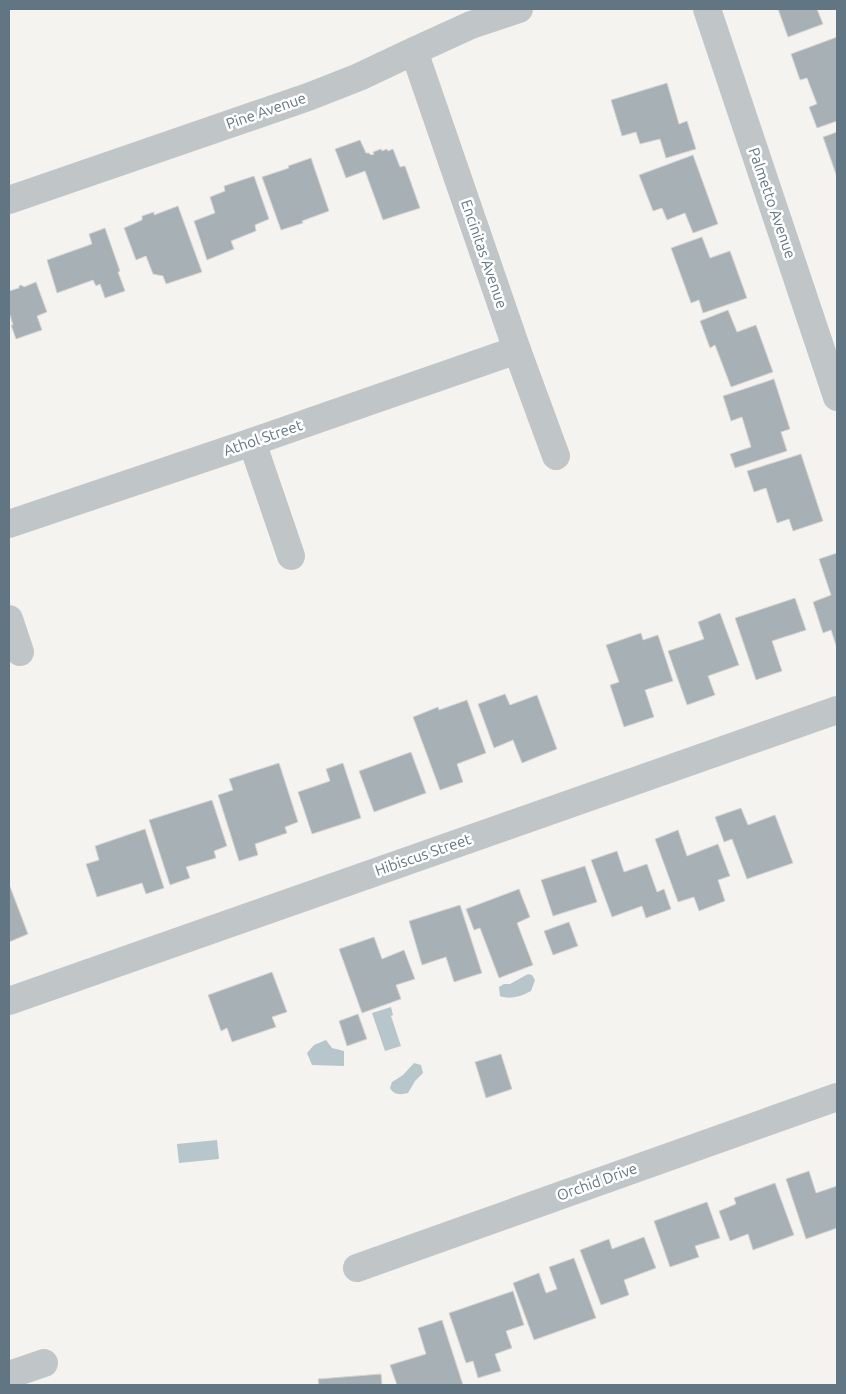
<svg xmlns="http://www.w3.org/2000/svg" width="846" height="1394" font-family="Ubuntu,sans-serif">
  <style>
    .water { fill: #b7c6ca }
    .building { fill: #a7b1b5; stroke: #d5d5d2 }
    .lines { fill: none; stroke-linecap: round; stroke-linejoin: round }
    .minor { stroke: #c0c5c7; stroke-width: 28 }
    .labels { text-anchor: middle; stroke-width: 5; stroke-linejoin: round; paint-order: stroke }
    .street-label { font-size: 15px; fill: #617682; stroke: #fff }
  </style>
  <rect width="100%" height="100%" fill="#f4f3ef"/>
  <!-- water -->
  <g class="water">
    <path d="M528,974L532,975L535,980L531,991C522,996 510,1000 500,996L499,987L504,984H510Z"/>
    <polygon points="391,1007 393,1015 391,1016 401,1046 385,1051 372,1013"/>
    <polygon points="326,1040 332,1048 344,1051 344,1066 312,1065 307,1053 314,1045"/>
    <path d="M414,1063L421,1065L423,1073L415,1081L408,1093C400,1095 394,1095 390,1088L392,1082L403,1075Z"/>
    <polygon points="217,1140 219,1159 179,1163 177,1144"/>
  </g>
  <!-- building -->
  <g class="building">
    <polygon points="778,9 817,9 823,24 788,37"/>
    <polygon points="837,37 837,121 817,128 809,107 817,104 807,78 800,80 791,54"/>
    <polygon points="667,83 679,124 687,121 696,149 666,158 660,139 640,144 636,132 622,136 611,100"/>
    <polygon points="837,132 837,177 823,137"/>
    <polygon points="360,140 366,153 369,153 371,155 374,154 373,152 381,149 382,151 387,149 388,151 393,149 400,167 405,166 420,208 383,220 365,171 346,178 335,149"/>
    <polygon points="693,155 718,224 693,233 685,213 667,220 662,208 653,211 639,175"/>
    <polygon points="311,158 329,211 302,221 303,223 281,230 262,177 289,168 288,166"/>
    <polygon points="254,176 269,219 255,225 256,231 231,241 234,249 207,260 194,221 215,213 210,197 225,191 224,186"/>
    <polygon points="178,206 202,272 166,284 163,276 153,274 146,256 136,260 124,228 142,220 142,216 154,212 154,215"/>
    <polygon points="105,228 120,271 118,272 125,291 105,298 100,284 96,286 93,280 57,293 47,260 92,244 89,234"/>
    <polygon points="702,237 710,258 730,251 747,298 703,313 699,300 691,303 671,248"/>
    <polygon points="36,282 47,312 37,316 42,330 16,339 11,325 13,325 10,315 9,315 9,291 19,288 19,286 21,285 24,287"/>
    <polygon points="728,310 737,332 756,325 773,372 731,387 715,345 710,348 700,321"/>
    <polygon points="774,379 790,429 781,432 787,451 735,468 730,454 751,447 742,417 731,421 723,396"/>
    <polygon points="801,454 823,521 793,531 789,519 777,523 766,488 754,492 747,471"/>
    <polygon points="837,553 837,648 831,630 823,633 813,602 831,595 819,559"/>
    <polygon points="795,598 806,630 772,641 782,671 756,680 735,618"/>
    <polygon points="720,613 739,665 708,676 715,695 687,705 668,651 704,639 698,622"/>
    <polygon points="641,633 643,640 658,635 673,681 645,690 654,717 624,727 610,685 619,682 606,645"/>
    <polygon points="505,694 510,705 537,695 557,749 522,763 513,740 494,748 478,704"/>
    <polygon points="467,700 486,753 457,764 463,782 440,790 413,717 438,707 439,710"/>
    <polygon points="411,752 426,793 374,812 359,771"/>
    <polygon points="279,763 298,822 285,827 287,833 255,844 258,855 239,861 218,795 233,790 229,779"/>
    <polygon points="343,763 361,818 312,834 298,792 330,781 326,769"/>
    <polygon points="212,800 227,846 214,851 216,858 186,867 190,878 170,885 149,820"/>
    <polygon points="741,808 748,825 775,815 793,863 747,879 732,839 724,842 715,817"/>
    <polygon points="145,829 164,888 146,894 142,883 97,897 86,864 99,860 95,846"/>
    <polygon points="678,830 687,856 718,844 730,876 718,880 725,901 699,911 694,897 678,902 655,839"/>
    <polygon points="617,851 624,872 647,864 657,892 664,889 671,909 646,918 642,906 612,917 591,860"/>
    <polygon points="585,866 597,902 553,916 541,880"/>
    <polygon points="9,884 28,934 9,942"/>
    <polygon points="519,889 530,917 517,923 533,965 499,978 480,928 474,930 466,909"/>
    <polygon points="460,905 482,973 454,982 446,957 422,965 409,921"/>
    <polygon points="569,922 578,946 553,955 544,931"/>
    <polygon points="374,937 382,959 404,950 415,979 396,985 401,999 362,1013 339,949"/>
    <polygon points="272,972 287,1012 272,1017 276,1027 232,1042 227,1028 221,1031 208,995"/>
    <polygon points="358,1014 367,1039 347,1046 339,1021"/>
    <polygon points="501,1054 512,1089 486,1098 475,1062"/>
    <polygon points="809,1171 816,1193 837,1186 837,1228 806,1239 786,1179"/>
    <polygon points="775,1183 794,1235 753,1250 748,1234 730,1241 719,1211 736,1204 734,1198"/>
    <polygon points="707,1202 720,1238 695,1246 699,1257 670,1267 654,1221"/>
    <polygon points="644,1237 656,1268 624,1280 629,1295 601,1305 580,1250 609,1239 612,1249"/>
    <polygon points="574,1258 596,1318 534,1340 513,1283 539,1273 546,1293 557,1289 549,1267"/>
    <polygon points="513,1291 524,1325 506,1331 512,1348 495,1354 501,1371 478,1378 473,1361 466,1363 449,1313"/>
    <polygon points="442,1320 463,1385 397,1385 390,1365 426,1354 418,1328"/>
    <polygon points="381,1374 382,1385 319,1385 318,1379"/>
  </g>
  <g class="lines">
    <!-- minor -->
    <g class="minor">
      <polyline points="707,9 837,397"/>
      <polyline points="414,51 517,350 556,456"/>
      <polyline points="9,200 308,97 359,77 414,51 471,25 519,9"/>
      <polyline points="252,442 291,556"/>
      <polyline points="9,524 252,442 517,350"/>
      <polyline points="9,619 20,652"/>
      <polyline points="9,1001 837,710"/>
      <polyline points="357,1268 837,1097"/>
      <polyline points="9,1375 44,1363"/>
    </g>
  </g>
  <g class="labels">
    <!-- street labels -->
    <g class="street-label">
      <text transform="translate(266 111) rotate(-19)" y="5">Pine Avenue</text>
      <text transform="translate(772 203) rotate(71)" y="5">Palmetto Avenue</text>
      <text transform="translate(484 254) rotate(71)" y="5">Encinitas Avenue</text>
      <text transform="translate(263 438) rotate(-19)" y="5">Athol Street</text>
      <text transform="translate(423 855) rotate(-19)" y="5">Hibiscus Street</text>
      <text transform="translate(597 1182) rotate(-20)" y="5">Orchid Drive</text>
    </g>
  </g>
  <!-- border -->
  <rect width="846" height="1394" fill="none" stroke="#617682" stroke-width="20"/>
</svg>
